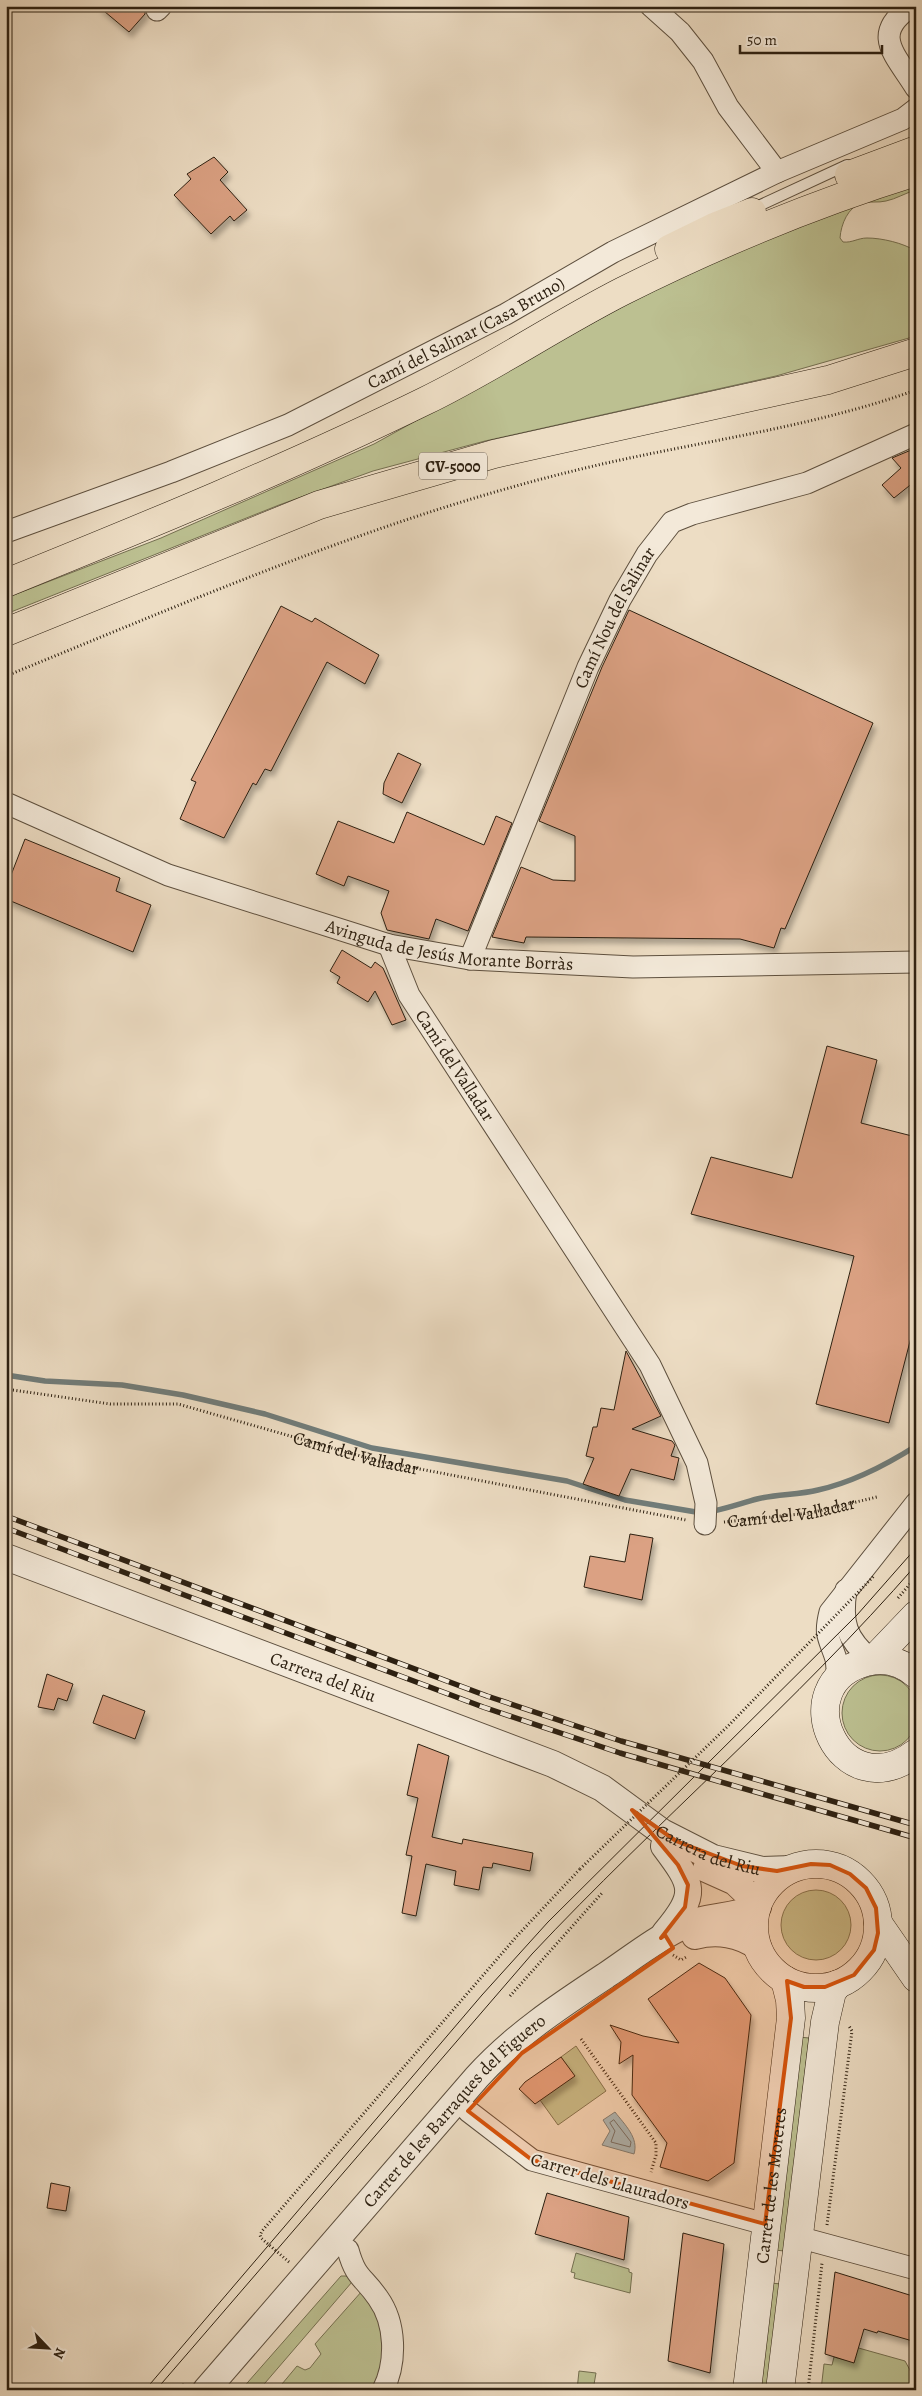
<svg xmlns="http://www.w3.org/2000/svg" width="922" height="2396" font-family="Alegreya,serif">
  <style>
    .green { fill: #bcc091; stroke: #747051 }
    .water { fill: #9eb9bf; stroke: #717c79 }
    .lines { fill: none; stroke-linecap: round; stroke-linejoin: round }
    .shore { stroke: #666c68; stroke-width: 1 }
    .stream { stroke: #717c79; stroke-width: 5.5 }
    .building { fill: #dba183; stroke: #2d2011; filter: url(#shadow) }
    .service-casing { stroke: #5d4f3e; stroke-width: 12 }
    .minor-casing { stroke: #5d4f3e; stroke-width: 23 }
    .tertiary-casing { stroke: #5d4f3e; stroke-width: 28 }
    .secondary-casing { stroke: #2d2011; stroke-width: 29 }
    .trunk-casing { stroke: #2d2011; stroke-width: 29 }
    .path { stroke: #2d2011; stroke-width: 3; stroke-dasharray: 1 2.5; stroke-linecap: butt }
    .service { stroke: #f3e9d9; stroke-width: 10 }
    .minor { stroke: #f3e9d9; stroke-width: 21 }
    .tertiary { stroke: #f3e9d9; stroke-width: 26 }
    .secondary { stroke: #f3e9d9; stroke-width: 28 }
    .trunk { stroke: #edddc4; stroke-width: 28 }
    .tram { stroke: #2d2011; stroke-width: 1 }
    .rail-casing { stroke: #2d2011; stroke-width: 5.5 }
    .rail { stroke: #f3e9d9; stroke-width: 4; stroke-dasharray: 11; stroke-linecap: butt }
    .path-bridge { stroke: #2d2011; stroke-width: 3; stroke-dasharray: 1 2.5; stroke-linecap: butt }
    .marked { fill: #d5530c; fill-opacity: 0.2; stroke: #d5530c; stroke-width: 4; stroke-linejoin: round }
    .labels { text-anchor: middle; stroke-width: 4; stroke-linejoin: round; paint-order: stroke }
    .shield { fill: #f3e9d9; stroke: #685c4d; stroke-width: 1 }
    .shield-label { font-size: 16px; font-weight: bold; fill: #2d2011 }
    .street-label { font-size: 18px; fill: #2d2011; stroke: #f3e9d9 }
  </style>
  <defs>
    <filter id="shadow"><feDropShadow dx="3" dy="5.5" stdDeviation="2.5" flood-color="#0004"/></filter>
  </defs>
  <rect width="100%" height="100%" fill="#edddc4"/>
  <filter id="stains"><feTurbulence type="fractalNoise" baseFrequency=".004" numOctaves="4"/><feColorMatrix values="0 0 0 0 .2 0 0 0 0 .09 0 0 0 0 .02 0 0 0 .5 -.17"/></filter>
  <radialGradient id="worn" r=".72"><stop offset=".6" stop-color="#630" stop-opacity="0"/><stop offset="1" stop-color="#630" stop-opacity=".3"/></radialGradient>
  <!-- green -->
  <g class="green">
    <path d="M916,183V190C905,193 896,199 886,201C878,203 870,201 862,203C848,207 841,224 840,238L843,242C852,243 858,238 867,238C882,238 903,243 916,251V336L776,376L485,441L373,471L279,505L6,614V598L161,538L374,444L629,303L711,260Z"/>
    <circle cx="880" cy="1713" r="38"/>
    <circle cx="816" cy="1925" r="35"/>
    <polygon points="799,2037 809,2038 784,2251 775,2250"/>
    <polygon points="576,2046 606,2091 558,2125 540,2100 574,2076 561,2057"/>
    <polygon points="576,2253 629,2269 629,2272 632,2273 630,2293 574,2278 575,2273 571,2272"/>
    <polygon points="341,2276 346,2276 352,2282 259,2390 241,2390"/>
    <polygon points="771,2283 781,2284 769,2390 759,2390"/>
    <path d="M362,2291C383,2316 393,2362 371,2390H277L297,2366L305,2370L310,2368L321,2354L315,2344Z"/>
    <polygon points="855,2347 905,2361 916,2381 916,2390 821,2390 824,2364 832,2365 834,2357 854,2362"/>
    <polygon points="579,2371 596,2373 593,2390 577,2390"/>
  </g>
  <!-- water -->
  <path class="water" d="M615,2112C625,2125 639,2138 634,2154L602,2145L610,2131L603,2120Z"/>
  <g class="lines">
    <!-- shore -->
    <polygon class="shore" points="614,2120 631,2142 630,2147 611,2142 615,2131 610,2123"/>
    <!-- stream -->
    <g class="stream">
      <polyline points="6,1375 45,1381 122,1385 183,1395 265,1414 372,1448 567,1481 625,1500 696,1512"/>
      <path d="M713,1511C728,1508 742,1503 757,1499C777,1494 798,1495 818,1490C854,1482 886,1465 916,1446"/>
    </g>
  </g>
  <!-- building -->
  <g class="building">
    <polygon points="98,6 145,6 145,14 129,32"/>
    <polygon points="214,157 228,172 220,180 247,210 234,221 230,216 211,234 174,195 191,179 187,174"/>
    <polygon points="916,448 916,484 914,482 894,498 882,485 901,468 892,458"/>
    <polygon points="281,606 312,622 315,618 379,655 365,684 327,662 271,771 265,769 256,785 253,783 224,838 180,819 196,782 191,780"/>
    <polygon points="629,610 873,723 785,929 781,928 774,948 740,939 526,937 524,943 492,937 521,867 553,880 575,881 575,836 539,821 602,667"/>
    <polygon points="398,753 421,764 402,803 383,794 384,783"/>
    <polygon points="407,812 484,845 496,816 512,823 468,931 436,919 429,939 387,930 381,913 389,891 348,876 344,886 316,874 338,821 394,843"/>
    <polygon points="25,839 120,878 116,891 151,905 133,952 6,899 6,888"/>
    <polygon points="342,950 371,968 375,962 383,968 406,1020 392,1025 375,991 368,1002 337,983 340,977 330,971"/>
    <polygon points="827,1046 877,1060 861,1123 916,1137 916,1318 889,1423 816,1404 854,1256 691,1214 711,1157 792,1178"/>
    <polygon points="626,1351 661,1416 632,1429 672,1441 675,1445 671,1456 679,1458 674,1480 631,1469 619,1496 583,1484 594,1458 586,1456 593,1427 597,1427 601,1408 614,1410"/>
    <polygon points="630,1534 653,1538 642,1600 584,1587 590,1556 625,1562"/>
    <polygon points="47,1674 73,1684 67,1701 58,1698 54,1710 38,1707"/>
    <polygon points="103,1695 145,1711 135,1739 93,1723"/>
    <polygon points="418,1744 449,1756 432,1837 462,1844 463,1839 533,1853 530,1871 493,1863 492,1868 483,1867 479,1890 454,1885 456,1871 426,1864 416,1916 402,1913 412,1856 406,1855 418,1798 407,1795"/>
    <polygon points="699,1963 725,1978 751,2015 734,2163 708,2181 660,2167 667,2143 632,2095 633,2055 619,2064 621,2042 610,2025 643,2036 679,2043 648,1999"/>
    <polygon points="561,2057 575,2076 535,2104 519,2089 525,2082"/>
    <polygon points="51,2183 70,2187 66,2211 47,2208"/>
    <polygon points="547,2193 629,2217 624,2260 535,2234"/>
    <polygon points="683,2233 724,2244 710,2373 668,2361"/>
    <polygon points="835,2272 916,2297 916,2342 878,2331 877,2333 864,2329 854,2363 825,2354"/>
  </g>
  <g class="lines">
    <defs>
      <polyline id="service" points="752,209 847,165"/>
      <g id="minor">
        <polyline points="651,6 680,32 703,61 728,107 777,172"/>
        <path d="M912,6C869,34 896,55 916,88"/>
        <polyline points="157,10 161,6"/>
        <path id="s3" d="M6,532L171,472L288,425L506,314L613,252L777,172L903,119L916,109"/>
        <path id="s4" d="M6,803L168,875L389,945L470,959L633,967L916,962"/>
        <path id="s5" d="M389,945L409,995L650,1365L697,1463L706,1503L705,1524"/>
        <path id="s6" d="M470,959L588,667L620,600L647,554L672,522L692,514L807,483L916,434"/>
        <path d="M846,1590C841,1623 846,1638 871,1660"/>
        <path d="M838,1678C837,1672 837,1665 836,1659C829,1637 824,1636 830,1612L916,1503"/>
        <polyline points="468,2111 532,2160 765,2224"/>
        <polyline points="798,2237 916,2269"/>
        <path d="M348,2250C356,2279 363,2276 378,2298C396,2323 397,2362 383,2390"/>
      </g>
      <g id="tertiary">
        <path id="s7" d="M6,1557L553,1764L602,1788L662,1832L713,1858L762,1870L792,1869"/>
        <path d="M664,1846C694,1886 698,1893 665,1933"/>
        <polyline points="706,1869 735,1882 758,1904"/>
        <path d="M695,1936C717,1930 740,1934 758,1947"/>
        <path id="s8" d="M206,2390L477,2077C515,2035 561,2005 608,1974C633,1957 657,1938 685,1925C708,1915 733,1918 758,1907"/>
      </g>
      <g id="secondary">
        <polyline points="873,1660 916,1615"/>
        <path d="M916,1674C902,1662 884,1657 866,1662C783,1684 840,1811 916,1753"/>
        <circle cx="816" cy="1926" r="62"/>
        <polyline points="878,1923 916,1978"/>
        <path id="s9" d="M747,2390L791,2018L790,2000L785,1980"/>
        <polyline points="780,2390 825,2022 832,1992 838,1984"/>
      </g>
      <g id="trunk">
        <polyline points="849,175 916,150"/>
        <polyline points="669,249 714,227 752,212"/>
        <path d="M6,583C147,526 288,468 425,401C493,368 556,325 623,291C717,244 816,203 916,172"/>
        <polyline points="6,632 319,505 494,454 828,380 916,352"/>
      </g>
    </defs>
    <!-- service casing -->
    <use href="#service" class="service-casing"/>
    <!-- minor casing -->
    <use href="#minor" class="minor-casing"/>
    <!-- tertiary casing -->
    <use href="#tertiary" class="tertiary-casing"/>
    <!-- secondary casing -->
    <use href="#secondary" class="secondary-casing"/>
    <!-- trunk casing -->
    <use href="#trunk" class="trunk-casing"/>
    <!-- path -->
    <g class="path">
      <path d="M6,676C190,601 373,521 565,473C682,443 802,431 916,390"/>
      <path id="s1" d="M6,1389L110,1404H178L378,1461L686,1520"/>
      <path id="s2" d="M724,1522L810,1513L877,1497"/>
      <polyline points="898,1598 916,1577"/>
      <polyline points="673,1955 681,1960 688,1956"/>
      <polyline points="510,1996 602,1893"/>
      <polyline points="581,2039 656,2143 656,2155 651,2172"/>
      <polyline points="827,2225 852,2031 849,2026"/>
      <polyline points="289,2262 261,2238 260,2235 262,2231 517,1936 580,1869"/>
      <polyline points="179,2390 184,2384"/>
      <polyline points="808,2390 822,2263"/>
    </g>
    <!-- service -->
    <use href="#service" class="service"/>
    <!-- minor -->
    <use href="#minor" class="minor"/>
    <!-- tertiary -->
    <use href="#tertiary" class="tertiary"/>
    <!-- secondary -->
    <use href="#secondary" class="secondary"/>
    <!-- trunk -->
    <use href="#trunk" class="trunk"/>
    <!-- tram -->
    <g class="tram">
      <polyline points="145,2390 482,1995 548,1922 857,1615 916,1548"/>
      <path d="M156,2390L532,1954C657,1821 796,1703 916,1565"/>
    </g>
    <defs>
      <g id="rail">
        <polyline points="6,1516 487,1696 621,1741 916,1825"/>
        <polyline points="6,1528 483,1707 620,1753 916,1838"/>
      </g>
    </defs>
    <!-- rail casing -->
    <use href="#rail" class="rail-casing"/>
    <!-- rail -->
    <use href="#rail" class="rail"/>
    <!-- path-bridge -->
    <polyline class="path-bridge" points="580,1869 729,1725 875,1575"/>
  </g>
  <!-- marked area -->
  <path class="marked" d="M632,1810L676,1841L742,1866L777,1871L811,1864L830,1865L850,1874L866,1888L876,1908L878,1933L874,1950L854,1975L825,1987H804L787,1981L791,2018L765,2224L532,2160L468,2111L522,2053L673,1948L665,1935L661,1938L685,1907L688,1885L678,1865Z"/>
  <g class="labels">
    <!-- shield labels -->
    <rect class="shield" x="419" y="452.5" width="68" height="27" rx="4"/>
    <g class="shield-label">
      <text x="453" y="472">CV-5000</text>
    </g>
    <!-- street labels -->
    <g class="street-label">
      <text dy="6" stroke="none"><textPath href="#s3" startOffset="502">Camí del Salinar (Casa Bruno)</textPath></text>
      <text dy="6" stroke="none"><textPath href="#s6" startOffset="371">Camí Nou del Salinar</textPath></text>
      <text dy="6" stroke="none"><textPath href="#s4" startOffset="469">Avinguda de Jesús Morante Borràs</textPath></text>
      <text dy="6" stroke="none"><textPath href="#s5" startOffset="138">Camí del Valladar</textPath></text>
      <text dy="6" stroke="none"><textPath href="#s1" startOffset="358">Camí del Valladar</textPath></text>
      <text dy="6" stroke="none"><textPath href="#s2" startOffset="68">Camí del Valladar</textPath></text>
      <text dy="6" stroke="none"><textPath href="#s7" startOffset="339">Carrera del Riu</textPath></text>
      <text dy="6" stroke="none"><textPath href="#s7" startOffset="764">Carrera del Riu</textPath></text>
      <text dy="6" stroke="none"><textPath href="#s8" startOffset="374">Carrer de les Barraques del Figuero</textPath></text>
      <text transform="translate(610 2181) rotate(16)" y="6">Carrer dels Llauradors</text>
      <text dy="6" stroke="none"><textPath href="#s9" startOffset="206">Carrer de les Moreres</textPath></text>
    </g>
  </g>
  <!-- margin -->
  <rect width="922" height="2396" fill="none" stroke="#edddc4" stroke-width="25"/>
  <rect x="8" y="8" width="907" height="2381" fill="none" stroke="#2d2011" stroke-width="2.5"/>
  <rect x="12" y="12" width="897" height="2371" fill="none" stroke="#2d2011"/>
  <!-- north arrow -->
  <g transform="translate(48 2348) rotate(115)" stroke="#f3e9d9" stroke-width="4" paint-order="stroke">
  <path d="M0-4L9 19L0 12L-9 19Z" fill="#2d2011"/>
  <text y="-8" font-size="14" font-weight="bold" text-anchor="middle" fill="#2d2011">N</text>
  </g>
  <!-- scale -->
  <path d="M740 45v8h142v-8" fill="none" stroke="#2d2011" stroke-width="2.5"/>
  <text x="747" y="45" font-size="15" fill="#2d2011" stroke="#f3e9d9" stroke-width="4" paint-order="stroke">50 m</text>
  <rect width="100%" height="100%" filter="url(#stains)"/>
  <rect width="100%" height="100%" fill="url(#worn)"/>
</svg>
